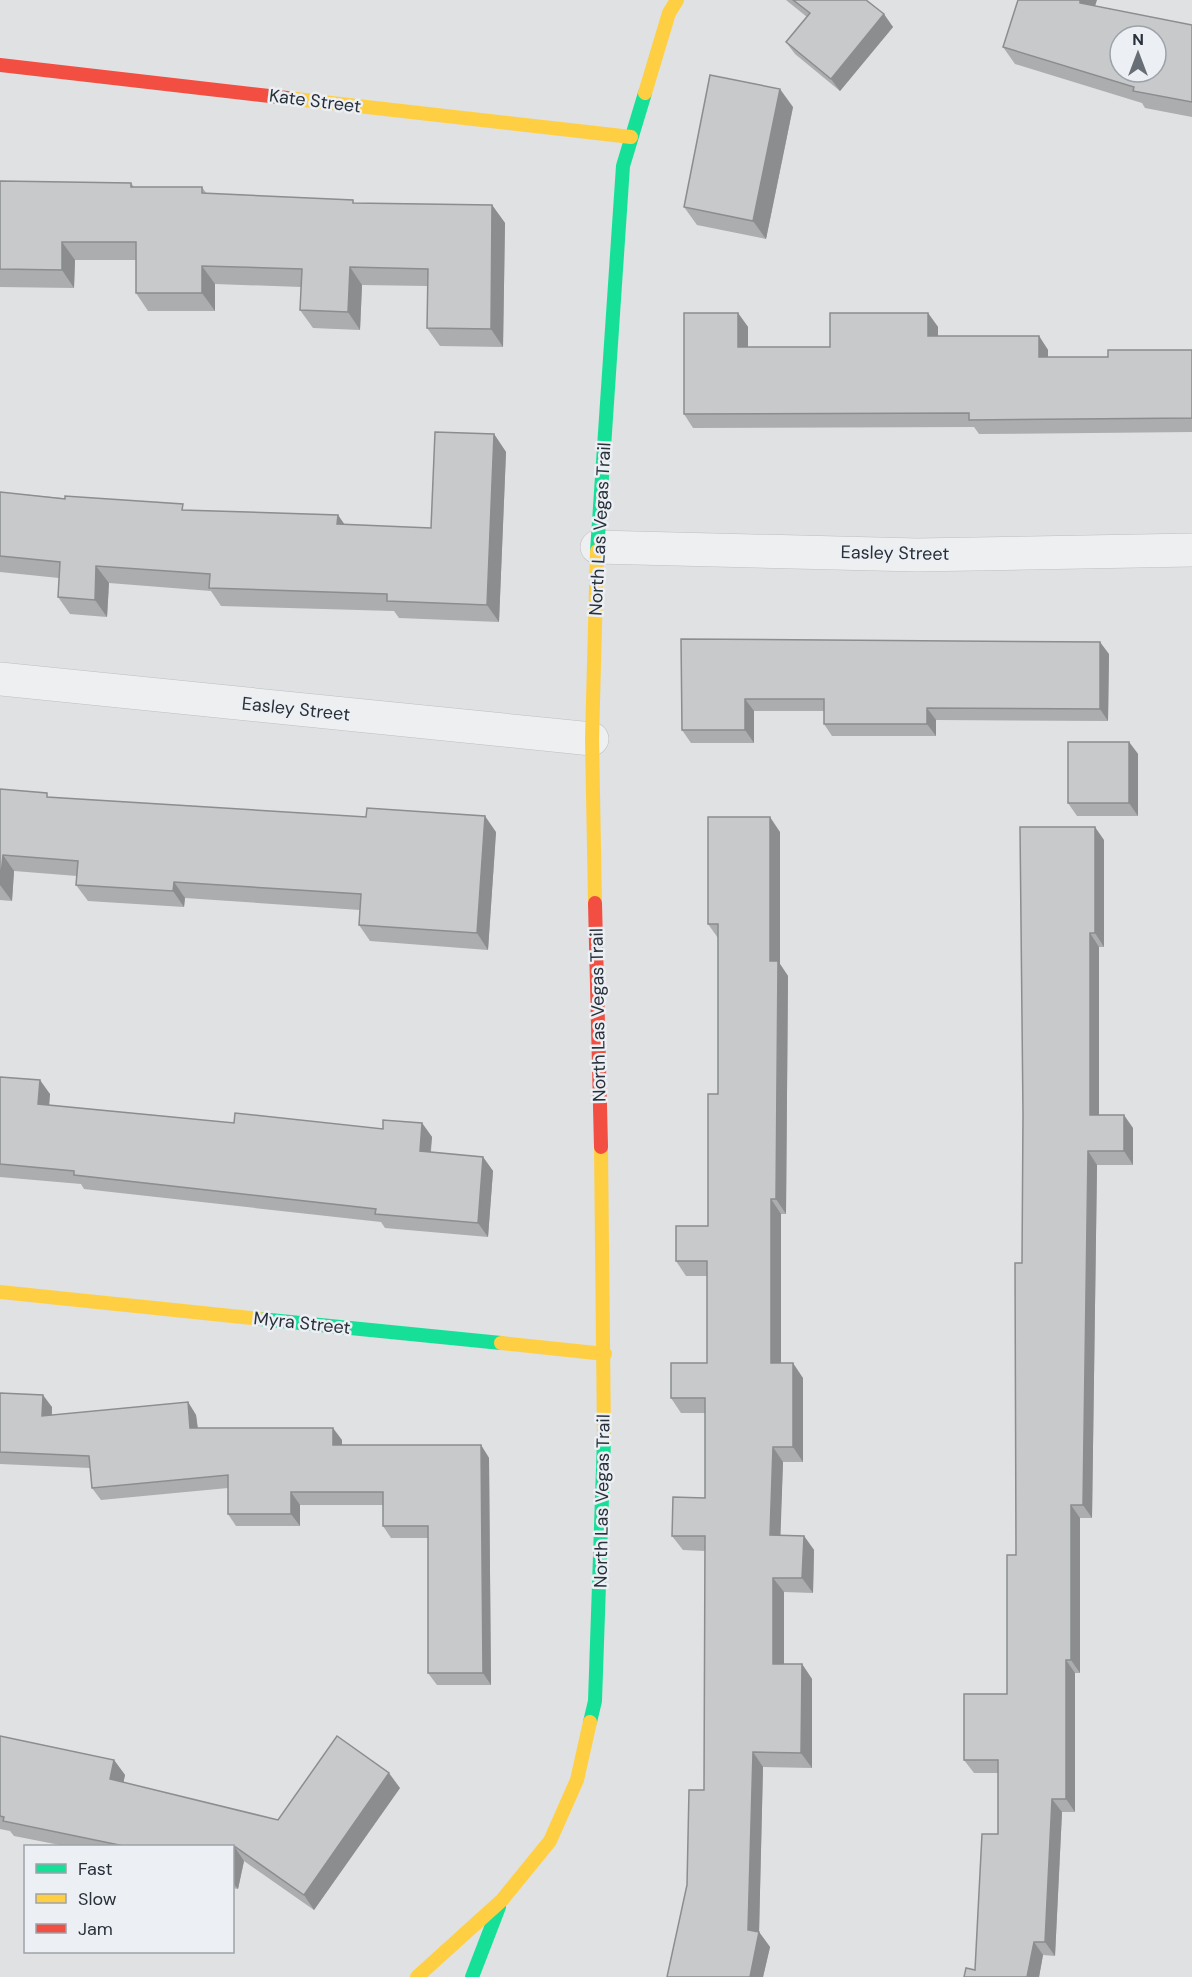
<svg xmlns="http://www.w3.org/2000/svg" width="1192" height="1977" font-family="'DM Sans',sans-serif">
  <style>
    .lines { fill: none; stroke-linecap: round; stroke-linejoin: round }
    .street-casing { stroke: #bdbfc1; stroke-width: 34 }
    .street { stroke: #eeeff0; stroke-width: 33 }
    .fast { stroke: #16e098; stroke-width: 14 }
    .slow { stroke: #ffcf43; stroke-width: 14 }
    .jam { stroke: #f24e42; stroke-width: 14 }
    .wall { fill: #abadaf }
    .shaded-wall { fill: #8b8d8e }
    .building { fill: #c7c9cb; stroke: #8b8d8e; stroke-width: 1.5; fill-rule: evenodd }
    .labels { text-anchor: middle; stroke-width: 5; stroke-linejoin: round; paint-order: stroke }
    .street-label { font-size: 18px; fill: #28303a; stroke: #eceff3 }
  </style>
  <rect width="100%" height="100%" fill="#dfe1e3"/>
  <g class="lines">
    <defs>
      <g id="street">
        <polyline points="597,547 917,555 1192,550"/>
        <polyline points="0,679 592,739"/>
      </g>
    </defs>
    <!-- street casing -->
    <use href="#street" class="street-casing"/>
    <!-- street -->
    <use href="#street" class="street"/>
    <!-- fast -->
    <g class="fast">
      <polyline points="597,551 623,166 645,93"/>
      <polyline points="260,1319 501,1343"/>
      <polyline points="590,1722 595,1701 604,1439"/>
      <polyline points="472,1977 499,1907"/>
    </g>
    <!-- slow -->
    <g class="slow">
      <polyline points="645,93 669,13 677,0"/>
      <polyline points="287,98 631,137"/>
      <polyline points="595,903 592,739 597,551"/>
      <polyline points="601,1147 604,1439"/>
      <polyline points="0,1292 260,1319"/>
      <polyline points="501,1343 605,1354"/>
      <polyline points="417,1977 502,1900 550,1841 577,1780 590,1722"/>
    </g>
    <!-- jam -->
    <g class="jam">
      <polyline points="0,65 287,98"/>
      <polyline points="595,903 601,1147"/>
    </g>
  </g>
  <!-- wall -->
  <g class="wall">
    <polygon points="786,0 866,0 893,27 840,91 795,54 786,42 807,17"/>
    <polygon points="1095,6 1192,25 1192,117 1145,108 1142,103 1015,64 1003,47"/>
    <polygon points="793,107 766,239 697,225 684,207"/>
    <polygon points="0,181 131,183 134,187 202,187 207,194 355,203 492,205 505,223 503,347 440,346 427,328 428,286 362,285 360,330 313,328 300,310 301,287 215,284 215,311 148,311 136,293 136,260 75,260 74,288 0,287"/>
    <polygon points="738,313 748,327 748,347 830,347 928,313 938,327 938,336 1039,336 1048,350 1048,357 1108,357 1192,350 1192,432 979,434 974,427 693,428 684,414"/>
    <polygon points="494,434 506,452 499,622 399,618 394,611 221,606 211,591 109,583 107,617 70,614 58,597 59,578 0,572 0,492 187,510 338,515 344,525 431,528"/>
    <polygon points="681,639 1109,654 1108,721 936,720 936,736 832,736 824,724 824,711 754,711 754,743 691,743 682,730"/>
    <polygon points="1129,742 1138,754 1138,816 1077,816 1068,803"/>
    <polygon points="0,789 50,797 496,832 488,950 370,941 359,925 360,910 185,898 184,907 88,901 76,885 77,876 14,871 12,901 0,900"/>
    <polygon points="780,832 780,964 788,976 786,1214 781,1214 781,1363 803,1378 803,1462 783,1462 780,1535 804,1536 814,1550 813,1593 784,1592 784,1664 802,1664 812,1679 812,1768 763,1767 759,1932 770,1947 763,1977 667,1977 687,1885 704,1790 705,1551 683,1550 672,1536 705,1498 705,1413 681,1413 671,1398 707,1363 707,1276 686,1276 676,1261 708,1226 718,1094 718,938 708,924"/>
    <polygon points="1104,840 1104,947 1099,947 1099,1115 1133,1128 1133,1165 1097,1165 1092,1518 1080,1518 1080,1673 1075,1673 1075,1812 1062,1812 1055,1956 1043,1955 1039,1977 964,1977 975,1970 998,1834 998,1773 974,1773 964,1760 1007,1694 1016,1555 1022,1263"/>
    <polygon points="0,1077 50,1094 49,1105 234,1123 383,1129 422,1123 432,1137 431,1152 483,1157 493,1171 488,1237 385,1228 381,1222 84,1189 81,1184 0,1177"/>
    <polygon points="0,1393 52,1407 52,1415 188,1402 196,1415 198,1428 342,1440 342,1445 481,1445 489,1458 491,1685 437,1685 428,1673 428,1538 391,1538 383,1526 383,1505 300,1505 300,1526 236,1526 228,1514 228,1488 101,1500 92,1488 90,1468 0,1464"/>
    <polygon points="0,1736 114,1760 125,1775 123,1783 278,1820 400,1788 314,1910 244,1861 238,1889 232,1888 232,1846 65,1846 14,1836 10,1831 0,1829"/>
  </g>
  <!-- shaded-wall -->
  <g class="shaded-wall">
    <polygon points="1080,0 1097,0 1091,19 1080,3"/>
    <polygon points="884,14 893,27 840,91 831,79"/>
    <polygon points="780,89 793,107 766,239 753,221"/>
    <polygon points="492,205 505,223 503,347 491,329"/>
    <polygon points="62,242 75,260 74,288 62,270"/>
    <polygon points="202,266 215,284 215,311 202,293"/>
    <polygon points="350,267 362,285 360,330 348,312"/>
    <polygon points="738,313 748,327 748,361 738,347"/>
    <polygon points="928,313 938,327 938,350 928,336"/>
    <polygon points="1039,336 1048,350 1048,371 1039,357"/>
    <polygon points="494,434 506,452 499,622 487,605"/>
    <polygon points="338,515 350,532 337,524"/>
    <polygon points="96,566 109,583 107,617 95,600"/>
    <polygon points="1100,642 1109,654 1108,721 1100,709"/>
    <polygon points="745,699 754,711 754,743 745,730"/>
    <polygon points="927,708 936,720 936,736 927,724"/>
    <polygon points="1129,742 1138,754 1138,816 1129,803"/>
    <polygon points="485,816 496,832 488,950 477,933"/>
    <polygon points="770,817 780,832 780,964 788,976 786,1214 776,1199 770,961"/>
    <polygon points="1095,827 1104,840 1104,947 1095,933"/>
    <polygon points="3,855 14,871 12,901 0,885"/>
    <polygon points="174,882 185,898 184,907 173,891"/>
    <polygon points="1090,933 1099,947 1099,1128 1090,1115"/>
    <polygon points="40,1080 50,1094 48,1118 38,1104"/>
    <polygon points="1124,1115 1133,1128 1133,1165 1124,1151"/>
    <polygon points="422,1123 432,1137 429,1165 420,1151"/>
    <polygon points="1088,1151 1097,1165 1092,1518 1083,1505"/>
    <polygon points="483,1157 493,1171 488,1237 478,1223"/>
    <polygon points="771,1199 781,1214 781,1378 771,1363"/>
    <polygon points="793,1363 803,1378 803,1462 793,1447"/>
    <polygon points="43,1395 52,1407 51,1429 42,1416"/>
    <polygon points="188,1402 196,1415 199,1440 190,1428"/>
    <polygon points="333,1428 342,1440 342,1458 333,1445"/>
    <polygon points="481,1445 489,1458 491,1685 483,1673"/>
    <polygon points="773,1447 783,1462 780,1550 770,1535"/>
    <polygon points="291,1492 300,1505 300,1526 291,1514"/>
    <polygon points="1071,1505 1080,1518 1080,1673 1071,1660"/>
    <polygon points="804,1536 814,1550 813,1593 802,1578"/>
    <polygon points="773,1578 784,1592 784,1679 773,1664"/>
    <polygon points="1066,1660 1075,1673 1075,1812 1066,1799"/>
    <polygon points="802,1664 812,1679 812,1768 801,1753"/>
    <polygon points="753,1752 763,1767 759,1934 759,1932 770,1947 763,1977 750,1977 748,1930"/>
    <polygon points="114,1760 125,1775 121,1794 110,1779"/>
    <polygon points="389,1773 400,1788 314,1910 304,1895"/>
    <polygon points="1052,1799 1062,1812 1055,1956 1045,1942"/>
    <polygon points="234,1846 244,1861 238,1889 232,1882 232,1852"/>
    <polygon points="1034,1942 1043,1955 1039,1977 1027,1977"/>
  </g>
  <!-- building -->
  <g class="building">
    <polygon points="793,0 866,0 884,14 831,79 786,42 810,13"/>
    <path d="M1018,0H1080V3L1192,25V102L1133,91L1134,87L1003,47ZM1120,36H1156V72H1120Z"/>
    <polygon points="710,75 780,89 753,221 684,207"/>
    <polygon points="0,181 131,183 131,187 202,187 202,193 353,200 353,203 492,205 491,329 427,328 428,269 350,267 348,312 300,310 302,269 202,266 202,293 136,293 136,242 62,242 62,270 0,269"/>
    <polygon points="684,313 738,313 738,347 830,347 830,313 928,313 928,336 1039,336 1039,357 1108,357 1108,350 1192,350 1192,418 969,420 969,413 684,414"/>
    <polygon points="435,432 494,434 487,605 387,601 387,594 209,588 210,574 96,566 95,600 58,597 60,562 0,556 0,492 65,499 65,496 183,504 182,510 338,515 337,524 431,528"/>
    <polygon points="681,639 1100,642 1100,709 927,708 927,724 824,724 824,699 745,699 745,730 682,730"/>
    <rect x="1068" y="742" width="61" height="61"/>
    <polygon points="0,789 47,793 47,797 366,817 367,808 485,816 477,933 359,925 361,894 174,882 173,891 76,885 78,861 3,855 0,885"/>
    <polygon points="708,817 770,817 770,961 778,961 776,1199 771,1199 771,1363 793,1363 793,1447 773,1447 770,1535 804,1536 802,1578 773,1578 773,1664 802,1664 801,1753 753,1752 748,1930 759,1932 750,1977 667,1977 687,1885 689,1790 704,1790 705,1536 672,1536 673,1497 705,1498 705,1398 671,1398 671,1363 707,1363 707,1261 676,1261 676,1226 708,1226 708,1094 718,1094 718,924 708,924"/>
    <polygon points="1020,827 1095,827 1095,933 1090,933 1090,1115 1124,1115 1124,1151 1088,1151 1083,1505 1071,1505 1071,1660 1066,1660 1066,1799 1052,1799 1045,1942 1034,1942 1027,1977 964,1977 966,1968 975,1970 982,1834 998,1834 998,1760 964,1760 964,1694 1007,1694 1007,1555 1016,1555 1015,1263 1022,1263 1023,1115"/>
    <polygon points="0,1077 40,1080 38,1104 234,1123 235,1113 383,1129 383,1120 422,1123 420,1151 483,1157 478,1223 375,1214 376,1209 74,1175 74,1171 0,1164"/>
    <polygon points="0,1393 43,1395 42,1416 188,1402 190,1428 333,1428 333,1445 481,1445 483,1673 428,1673 428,1526 383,1526 383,1492 291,1492 291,1514 228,1514 228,1475 92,1488 89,1456 0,1452"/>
    <polygon points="0,1736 114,1760 110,1779 278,1820 337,1736 389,1773 304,1895 234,1846 232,1852 232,1846 124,1846 3,1821 4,1817 0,1816"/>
  </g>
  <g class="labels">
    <!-- street labels -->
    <g class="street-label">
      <text transform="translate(315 101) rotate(7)" y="6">Kate Street</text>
      <text transform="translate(600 529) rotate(-87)" y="6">North Las Vegas Trail</text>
      <text transform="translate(895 553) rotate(1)" y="6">Easley Street</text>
      <text transform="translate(296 709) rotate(6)" y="6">Easley Street</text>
      <text transform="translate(598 1015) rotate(-91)" y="6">North Las Vegas Trail</text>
      <text transform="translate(302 1323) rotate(6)" y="6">Myra Street</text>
      <text transform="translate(602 1501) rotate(-89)" y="6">North Las Vegas Trail</text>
    </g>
  </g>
  <!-- legend -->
  <rect x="24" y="1845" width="210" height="108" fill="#eceff3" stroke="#9ea3a9" stroke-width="1.5"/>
  <rect x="36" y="1864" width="30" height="9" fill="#16e098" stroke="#9ea3a9" stroke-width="1.5"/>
  <text x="78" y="1875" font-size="18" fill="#28303a">Fast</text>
  <rect x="36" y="1894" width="30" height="9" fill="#ffcf43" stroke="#9ea3a9" stroke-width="1.5"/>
  <text x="78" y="1905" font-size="18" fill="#28303a">Slow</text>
  <rect x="36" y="1924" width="30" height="9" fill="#f24e42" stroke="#9ea3a9" stroke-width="1.5"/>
  <text x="78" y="1935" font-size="18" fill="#28303a">Jam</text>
  <!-- north arrow -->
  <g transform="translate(1138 54)"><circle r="28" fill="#eceff3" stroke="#9ea3a9" stroke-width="1.5"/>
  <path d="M0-4.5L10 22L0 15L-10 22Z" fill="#686e75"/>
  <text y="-9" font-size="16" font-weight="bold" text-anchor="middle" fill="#28303a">N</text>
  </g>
</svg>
